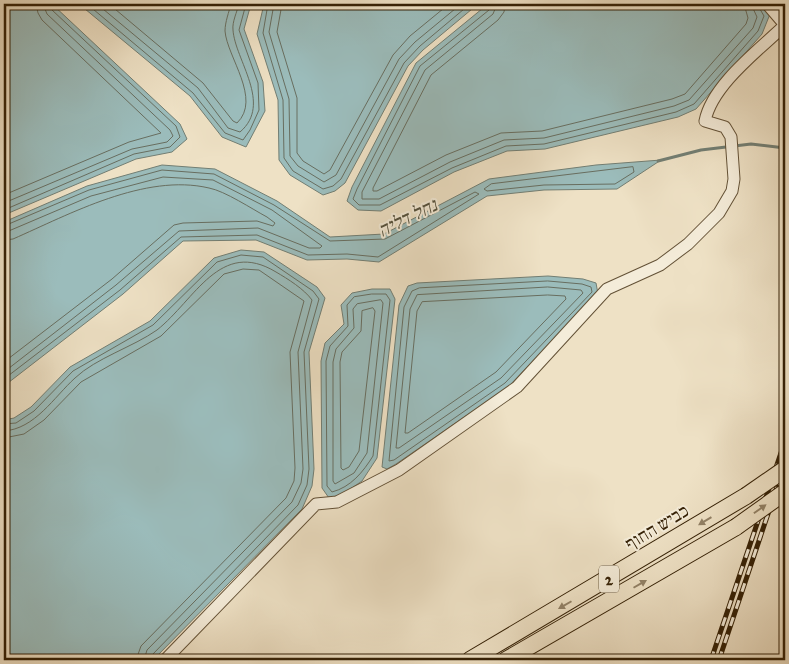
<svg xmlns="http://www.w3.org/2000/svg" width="789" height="664" font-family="'IM FELL Great Primer','Frank Ruhl Libre',serif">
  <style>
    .water { fill: #9bbcbb; stroke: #727e73 }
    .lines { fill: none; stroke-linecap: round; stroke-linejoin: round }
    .shore { stroke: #686e60; stroke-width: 1 }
    .stream { stroke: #727e73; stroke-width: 3 }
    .minor-casing { stroke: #635136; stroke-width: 13 }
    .highway-casing { stroke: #352106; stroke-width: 18 }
    .minor { stroke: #f4ecd9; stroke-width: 11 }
    .highway { stroke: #eee1c5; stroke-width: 16 }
    .rail-casing { stroke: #352106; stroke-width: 5 }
    .rail { stroke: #f4ecd9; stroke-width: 3; stroke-dasharray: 9; stroke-linecap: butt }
    .highway-bridge-casing { stroke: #352106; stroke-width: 18; stroke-linecap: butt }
    .highway-bridge { stroke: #eee1c5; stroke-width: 16 }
    .oneway { fill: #928166 }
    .labels { text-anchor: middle; stroke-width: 4; stroke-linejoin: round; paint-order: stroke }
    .shield { fill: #f4ecd9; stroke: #6e5e45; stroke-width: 1 }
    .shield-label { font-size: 16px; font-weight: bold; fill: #352106 }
    .street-label { font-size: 18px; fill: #352106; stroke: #f4ecd9 }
    .water-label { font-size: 19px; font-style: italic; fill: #54503c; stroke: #f4ecd9 }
  </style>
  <rect width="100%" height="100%" fill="#eee1c5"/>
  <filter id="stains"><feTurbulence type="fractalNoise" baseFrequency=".004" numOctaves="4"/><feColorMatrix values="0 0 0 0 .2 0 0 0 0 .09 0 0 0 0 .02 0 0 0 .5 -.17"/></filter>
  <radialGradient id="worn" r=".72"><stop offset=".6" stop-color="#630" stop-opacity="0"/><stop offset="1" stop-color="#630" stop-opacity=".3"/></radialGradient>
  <!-- water -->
  <g class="water">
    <polygon points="4,4 52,4 180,124 187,139 172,152 136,159 4,215"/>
    <polygon points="79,4 251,4 244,29 263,82 265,111 246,147 222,137 190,96"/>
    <polygon points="264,4 478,4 423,50 408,66 345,183 335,191 323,195 290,175 279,160 278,100 257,34"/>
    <polygon points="488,4 761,4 770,14 762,34 696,109 678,117 545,149 507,151 454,172 381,211 358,210 347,201 352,187 416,63"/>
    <polygon points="661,160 617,189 544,190 487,196 379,262 347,259 307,260 256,240 183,241 123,294 4,386 4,222 87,186 162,165 215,169 277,201 330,237 384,234 489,179 596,165"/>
    <polygon points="241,250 264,252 317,287 325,298 309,352 314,469 312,486 302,509 153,660 4,660 4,420 14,418 31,407 70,367 150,321 214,258"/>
    <polygon points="548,276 583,279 596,283 598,294 508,387 396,464 387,469 382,467 399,305 408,286 417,283"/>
    <polygon points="372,289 390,289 395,299 377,458 362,481 343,494 329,498 322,488 321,361 325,343 344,324 341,305 352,293"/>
  </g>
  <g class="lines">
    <!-- shore -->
    <g class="shore">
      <polyline points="87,4 193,93 225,133 243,140 250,130 259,110 258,83 239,30 246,4"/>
      <path d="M97,4L198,88L228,128L240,132C273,104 235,60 233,30C232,22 237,12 239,4"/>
      <path d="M109,4L203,83L233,121L237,123C262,99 227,57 225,31C225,22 229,12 231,4"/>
      <polyline points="268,4 263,33 283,100 284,158 293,171 323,189 333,186 341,179 404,63 420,46 470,4"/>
      <polyline points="274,4 269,32 289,99 290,156 298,166 324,182 336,175 399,59 415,42 461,4"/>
      <polyline points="282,4 277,32 297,98 297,153 303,161 324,174 330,170 393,55 410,36 449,4"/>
      <polyline points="491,4 489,10 420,66 357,189 353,199 359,205 380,205 452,168 506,146 544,144 676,112 694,104 758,31 764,16 757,4"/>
      <polyline points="497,4 493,14 425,70 362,192 362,199 379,199 450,162 504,140 544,138 674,106 689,100 753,28 757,17 751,4"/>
      <polyline points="505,4 504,12 498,20 431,75 373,188 373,191 377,191 446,155 501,133 542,131 672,99 685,94 746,24 748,18 744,4"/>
      <polygon points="633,167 634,172 615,184 544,185 487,191 484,189 491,184"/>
      <polyline points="4,195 129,142 161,133 42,20 38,13 36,4"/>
      <polyline points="4,203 132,149 167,142 173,136 170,130 47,14 43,4"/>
      <polyline points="4,210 134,154 170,147 180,137 176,126 52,10 50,4"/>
      <polyline points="4,226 89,190 162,170 214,174 274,205 330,241 385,239 475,192 479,194 378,257 347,254 308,255 257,235 181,237 120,290 4,379"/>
      <polyline points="4,233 91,196 163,177 213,180 272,210 322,246 320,248 309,248 258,228 179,231 116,285 4,372"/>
      <path d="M4,240L13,239C70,214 145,173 209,188C225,191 252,209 267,217L275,223L273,226L257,221L183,223L174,225L112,279L4,362"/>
      <polygon points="548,281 582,284 591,287 592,292 505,383 394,460 389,461 404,307 412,291 419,288"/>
      <polygon points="548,287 581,290 583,293 501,378 399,448 396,448 410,309 417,295"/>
      <path d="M372,294H386L390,300L373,456C363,472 351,487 332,492L327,486L326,361L330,346L348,326L347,305L354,297Z"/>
      <polygon points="548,295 565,296 566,299 496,372 408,433 405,433 417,311 422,302"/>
      <polygon points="381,300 383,303 367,453 354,473 335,484 333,481 333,362 336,349 354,328 353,309 357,304"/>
      <polygon points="373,308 375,311 359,451 349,467 343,470 341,468 340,362 342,352 361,331 362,311"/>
      <polyline points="4,424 16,423 34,411 73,371 153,325 217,262 241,255 263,257 313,291 319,299 304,352 309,469 307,485 298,505 152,655 150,660"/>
      <path d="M4,431C35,429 54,397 75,378C96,358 133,347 157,330C195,300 220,238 276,272C288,279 304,289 312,300L298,352L303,469L301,483L292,502L147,650L144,660"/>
      <polyline points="4,438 24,434 44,420 81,382 161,336 224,274 243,269 259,270 304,301 290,352 295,468 294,481 286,498 141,646 136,660"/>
    </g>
    <!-- stream -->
    <polyline class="stream" points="658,161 701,150 751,144 785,148"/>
    <defs>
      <g id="minor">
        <polyline points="767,4 785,25"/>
        <path d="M165,660L316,504L337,502L399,470L517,387L607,289L660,265L688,244L719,213L732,191L734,179L731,137L725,127L705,121C712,85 759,50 785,25"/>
      </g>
      <g id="highway">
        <polyline points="470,660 746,496"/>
        <polyline points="506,660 736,527"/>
      </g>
    </defs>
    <!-- minor casing -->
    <use href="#minor" class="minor-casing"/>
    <!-- highway casing -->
    <use href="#highway" class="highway-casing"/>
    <!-- minor -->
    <use href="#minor" class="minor"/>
    <!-- highway -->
    <use href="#highway" class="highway"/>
    <defs>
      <g id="rail">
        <polyline points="711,660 785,441"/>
        <polyline points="719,660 777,487"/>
      </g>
    </defs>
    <!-- rail casing -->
    <use href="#rail" class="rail-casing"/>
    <!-- rail -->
    <use href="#rail" class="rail"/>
    <defs>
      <g id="highway-bridge">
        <polyline points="746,496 785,469"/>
        <polyline points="736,527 785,492"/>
      </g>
    </defs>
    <!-- highway-bridge casing -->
    <use href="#highway-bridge" class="highway-bridge-casing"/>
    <!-- highway-bridge -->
    <use href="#highway-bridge" class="highway-bridge"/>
  </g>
  <!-- one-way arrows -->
  <defs><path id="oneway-solid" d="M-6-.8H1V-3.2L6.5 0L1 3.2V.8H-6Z" transform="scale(1.25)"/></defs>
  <g class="oneway">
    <use href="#oneway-solid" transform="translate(760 509) rotate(-35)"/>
    <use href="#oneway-solid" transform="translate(705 521) rotate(149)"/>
    <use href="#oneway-solid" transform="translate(640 584) rotate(-30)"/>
    <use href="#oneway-solid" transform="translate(565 605) rotate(150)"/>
  </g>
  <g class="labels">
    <!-- shield labels -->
    <rect class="shield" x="599" y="565.5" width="20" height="27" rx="4"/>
    <g class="shield-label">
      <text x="609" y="585">2</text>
    </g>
    <!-- street labels -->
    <g class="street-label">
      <text transform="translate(657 527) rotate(-31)" y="6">כביש החוף</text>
    </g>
    <!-- water labels -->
    <g class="water-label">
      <text transform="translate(407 217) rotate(-26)" y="7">נחל דליה</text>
    </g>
  </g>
  <!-- margin -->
  <rect width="789" height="664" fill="none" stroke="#eee1c5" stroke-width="20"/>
  <rect x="5" y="5" width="779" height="654" fill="none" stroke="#352106" stroke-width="2.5"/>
  <rect x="10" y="10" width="769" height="644" fill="none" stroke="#352106"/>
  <rect width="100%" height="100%" filter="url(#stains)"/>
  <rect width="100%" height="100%" fill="url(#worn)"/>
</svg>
